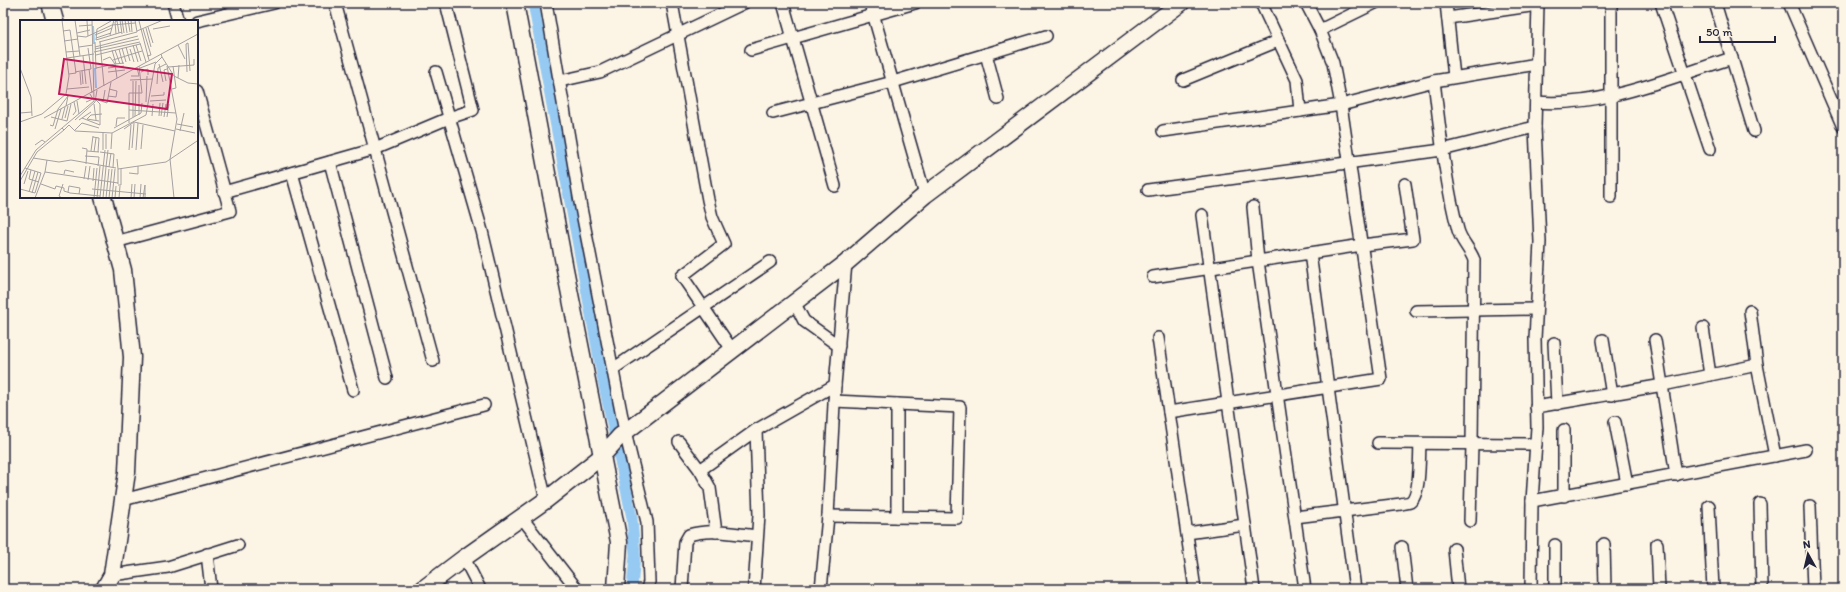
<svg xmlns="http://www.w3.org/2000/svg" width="1846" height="592" font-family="Itim,sans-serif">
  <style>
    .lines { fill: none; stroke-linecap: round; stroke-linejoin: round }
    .canal { stroke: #96caf3; stroke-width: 11 }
    .street-casing { stroke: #22223b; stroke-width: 14 }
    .secondary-casing { stroke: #22223b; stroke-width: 19 }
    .street { stroke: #fcf5e5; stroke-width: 11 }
    .secondary { stroke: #fcf5e5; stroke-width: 16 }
    .inset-river { fill: none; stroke: #96caf3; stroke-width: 2 }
    .inset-road { fill: none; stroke: #a5a1a1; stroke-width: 1 }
    .view { fill: #c2185b; fill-opacity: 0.15; stroke: #c2185b; stroke-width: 2 }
    .inset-edge { fill: none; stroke: #22223b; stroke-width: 2 }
  </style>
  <rect width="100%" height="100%" fill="#fcf5e5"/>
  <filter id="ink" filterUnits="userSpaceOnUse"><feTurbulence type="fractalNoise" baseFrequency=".025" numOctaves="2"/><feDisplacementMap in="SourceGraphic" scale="8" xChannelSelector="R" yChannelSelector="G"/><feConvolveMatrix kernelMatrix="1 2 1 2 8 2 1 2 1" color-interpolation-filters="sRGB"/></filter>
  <g filter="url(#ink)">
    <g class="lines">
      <!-- canal -->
      <polyline class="canal" points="533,3 604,385 632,518 635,555 632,589"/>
      <defs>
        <g id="street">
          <polyline points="173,3 178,21"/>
          <polyline points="335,3 433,361"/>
          <polyline points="546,3 581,208 625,432 647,522 649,582 647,589"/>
          <polyline points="672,3 708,200 712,217 724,244 682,276 733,351"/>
          <polyline points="783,3 835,186"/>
          <polyline points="870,3 925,195"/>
          <polyline points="1446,3 1454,77"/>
          <polyline points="1661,3 1710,149"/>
          <polyline points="1715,3 1754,131"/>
          <polyline points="1789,3 1843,127"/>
          <polyline points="1448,18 1538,5"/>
          <polyline points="197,21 274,3"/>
          <polyline points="1320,30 1375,3"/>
          <polyline points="751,50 915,3"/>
          <polyline points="986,54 998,99"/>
          <polyline points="436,72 482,231 546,500"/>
          <polyline points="1183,80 1278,41"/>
          <polyline points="560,81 600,72 744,3"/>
          <path d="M1434,81C1440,130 1445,181 1458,230C1461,241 1470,249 1474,260L1472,444L1470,521"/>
          <path d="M1536,102C1600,108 1672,77 1732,58"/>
          <polyline points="1300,111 1341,105 1434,81 1537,64"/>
          <polyline points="773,113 893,82 1046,36"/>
          <polyline points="1163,131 1300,111 1297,80 1261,3"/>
          <polyline points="330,162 387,378"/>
          <polyline points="292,173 353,390"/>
          <polyline points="1148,190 1442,150 1535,127"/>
          <polyline points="224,192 375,149 449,118 473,110 446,3"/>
          <polyline points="1611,197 1611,3"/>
          <polyline points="1253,207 1258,261 1305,589"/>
          <polyline points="1202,215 1254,589"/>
          <polyline points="115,242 230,211 197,91"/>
          <polyline points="1310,253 1355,589"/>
          <polyline points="1153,277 1362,245 1413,239 1405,184"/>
          <polyline points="794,302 804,321 839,346"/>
          <polyline points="1416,311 1536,309"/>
          <polyline points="1703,328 1710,375"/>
          <polyline points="1158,338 1169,412"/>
          <polyline points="1603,340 1612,395"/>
          <polyline points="1655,340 1676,475"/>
          <polyline points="1554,343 1557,404"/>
          <polyline points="1757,365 1775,456"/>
          <polyline points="613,369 770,262"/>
          <polyline points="1536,407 1663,385 1757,365 1750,311"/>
          <polyline points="1615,422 1627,484"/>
          <polyline points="679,442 700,470 710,488 716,532"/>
          <polyline points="1378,443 1536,444"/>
          <polyline points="700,470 756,430 835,385"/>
          <polyline points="1564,496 1564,430"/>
          <polyline points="123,500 484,405"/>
          <polyline points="1532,501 1806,450"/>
          <polyline points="1760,504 1762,589"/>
          <polyline points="1709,506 1713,589"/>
          <polyline points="1810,506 1813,589"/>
          <polyline points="828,516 957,518 960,407 834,401"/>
          <polyline points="897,517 897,404"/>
          <path d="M1295,517L1401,504C1404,503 1408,503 1410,502C1421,495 1419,456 1420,444"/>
          <polyline points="522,518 577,589"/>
          <polyline points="1187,533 1245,525"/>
          <polyline points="1604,544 1605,589"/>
          <polyline points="1657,544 1659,589"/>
          <polyline points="1555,545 1555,589"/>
          <polyline points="1402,547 1407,589"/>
          <polyline points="1454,549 1458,589"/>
          <polyline points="207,554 211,589"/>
          <polyline points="464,558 480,589"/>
          <polyline points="112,575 168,567 238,545"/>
          <path d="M682,589L685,542L689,535C710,528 735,534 757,536"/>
          <polyline points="754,589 759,515 756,430"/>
          <polyline points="821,589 828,516 835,385 846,263"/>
          <polyline points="1195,589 1169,412 1381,379 1341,105 1333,63 1320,30 1306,3"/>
          <polyline points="1531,589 1532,501 1537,427 1535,339 1540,242 1535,127 1538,3"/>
        </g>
        <g id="secondary">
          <polyline points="50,3 55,21"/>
          <polyline points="515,3 565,269 619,542 616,589"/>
          <polyline points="103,197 123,270 132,357 127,472 112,575 104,589"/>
          <polyline points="423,589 464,558 546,500 602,456 620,436 846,263 925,195 1181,3"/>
        </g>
      </defs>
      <!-- street casing -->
      <use href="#street" class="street-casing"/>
      <!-- secondary casing -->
      <use href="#secondary" class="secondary-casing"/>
      <!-- street -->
      <use href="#street" class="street"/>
      <!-- secondary -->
      <use href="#secondary" class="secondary"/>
    </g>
  </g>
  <!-- overview -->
  <g transform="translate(20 20)">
    <rect width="178" height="178" fill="#fcf5e5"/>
    <path class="inset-river" d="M73,6L74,24M75,48L76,68"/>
    <path class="inset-road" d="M55,0L60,36M100,0L102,14M102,0L104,13M105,0L107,13M108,0L110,12M111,0L112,12M115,0L117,12M67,1L68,16M91,1L77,9L76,20L102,12M97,1L99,13M119,1L129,40M59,6L72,5M128,7L133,23M126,8L131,27M123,9L131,35L127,36M133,9L150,6M43,11L50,10L56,53L49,54M117,11L143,0M57,13L70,10M96,14L95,2L98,0M75,15L92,8M90,15L94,0M57,16L66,17L92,5L115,3M76,18L91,13M44,21L58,19M75,22L76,49M79,22L117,12M80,22L84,66M120,23L126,42M113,25L118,42M116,25L121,41M158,25L165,39M59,27L73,25M75,27L118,16M106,27L110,41M102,28L106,42M75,29L119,19M99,29L103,44M110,29L114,42M92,30L96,44M95,30L100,44M46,32L59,31M74,32L120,22M76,35L120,24M63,36L66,64M142,37L154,56L168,63L178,64M47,38L74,34M93,40L122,31M139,44L143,62M147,46L157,99L150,139L154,178M148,47L174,45V39M0,48L11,77L12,96M76,48L95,44L90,37L83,40M88,48L104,46M120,48L136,42M69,49L72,73M62,51L63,64M55,52L71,49L68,28M60,52L61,65M88,52L105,50M121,52L128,49V55M167,52L166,24L168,23L170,51M111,56H119L117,47M97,58L95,44L104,43M158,58L159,45M110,60L133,59M146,61L144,50L147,49M137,64L138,48L146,44M119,65V95M47,69L69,67M152,69L156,68L153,46M88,76L96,77L97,71L89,69M131,76L144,75V72M78,80L87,83L91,62M57,81L59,94M130,81L146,80M66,82L73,79L70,74M83,82L85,70M126,82L127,56M74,84L76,100M109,90L156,93M0,93L12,92M53,95L56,91L54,82M115,96L116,61M132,96L133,84M139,96L140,83M141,96L143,83M31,97L47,101L51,84M113,97V61M144,97L146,84M147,97L149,84M24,98L178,14M45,98L48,86M62,98L80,105V84L76,80M42,99L45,87M55,100L75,82L77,70M59,100L71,92M79,101L67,99L71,95L82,94M0,102L22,94L46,74L49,56L42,0M109,103V73H122L119,46M157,104L173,107M30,105L33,106L38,89L48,76L46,86M96,106L97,98H105M42,108L44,110L49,105L55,111L92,113L126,95L135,44L142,37L141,34M94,108L121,93L122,83M35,109L41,89M104,109L114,102L155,111M156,109L175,113M54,111L62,103L79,108M160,111L164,93M73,117L79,118L78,132M15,125L22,120L25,122M62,128L67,129L66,144M112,128L114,103M86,129V114M91,129L92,113M121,129L123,105M83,130V112M109,130L111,105M116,130L118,103M67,131L79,132M71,131L73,116M74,132L76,118M80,132L94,134L93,147M65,136L79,137L78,146M13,138L39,142L51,140L96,148M97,139L98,149L146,142L177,121M86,147L88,130M89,147L91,133M98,149V164M11,150L9,159L19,162M25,152L27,140M109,153L118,154V146M44,154L45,150L54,152M0,156L16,130L74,81L72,0M64,159L66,146M68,160L70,146M0,161L17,132L44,110M73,161L74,148M4,164L8,151M21,164L35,169L36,166L44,168V171L50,173L80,176M98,165H101V149M0,169L15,173L21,153L5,148M72,169L126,174M9,172L15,151M48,172L49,166L60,168L59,174M12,173L18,152M80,177L85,130M15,178L25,152L98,163M42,178L39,176L43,164M74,178L77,148M77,178L80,146M83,178L86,147M86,178L89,149M89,178L92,149M92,178L95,149M95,178L96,166M99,178L100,166M111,178L112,164M114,178L115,164M120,178L121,164M123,178L125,165V178"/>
    <path class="view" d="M44,39L152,54L147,89L39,74Z"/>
    <rect width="178" height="178" class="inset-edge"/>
  </g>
  <!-- margin -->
  <rect width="1846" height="592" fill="none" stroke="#fcf5e5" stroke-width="16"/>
  <rect x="8" y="8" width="1830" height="576" fill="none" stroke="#22223b" stroke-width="1.5" filter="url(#ink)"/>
  <!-- north arrow -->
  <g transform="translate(1808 554) rotate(352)" stroke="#fcf5e5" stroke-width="3" paint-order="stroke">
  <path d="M0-3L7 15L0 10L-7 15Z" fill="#22223b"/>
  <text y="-6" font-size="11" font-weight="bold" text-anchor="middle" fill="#22223b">N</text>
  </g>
  <!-- scale -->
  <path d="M1700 36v6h75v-6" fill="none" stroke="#22223b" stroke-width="2"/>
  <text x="1706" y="36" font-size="12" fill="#22223b" stroke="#fcf5e5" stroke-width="3" paint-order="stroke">50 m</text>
</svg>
